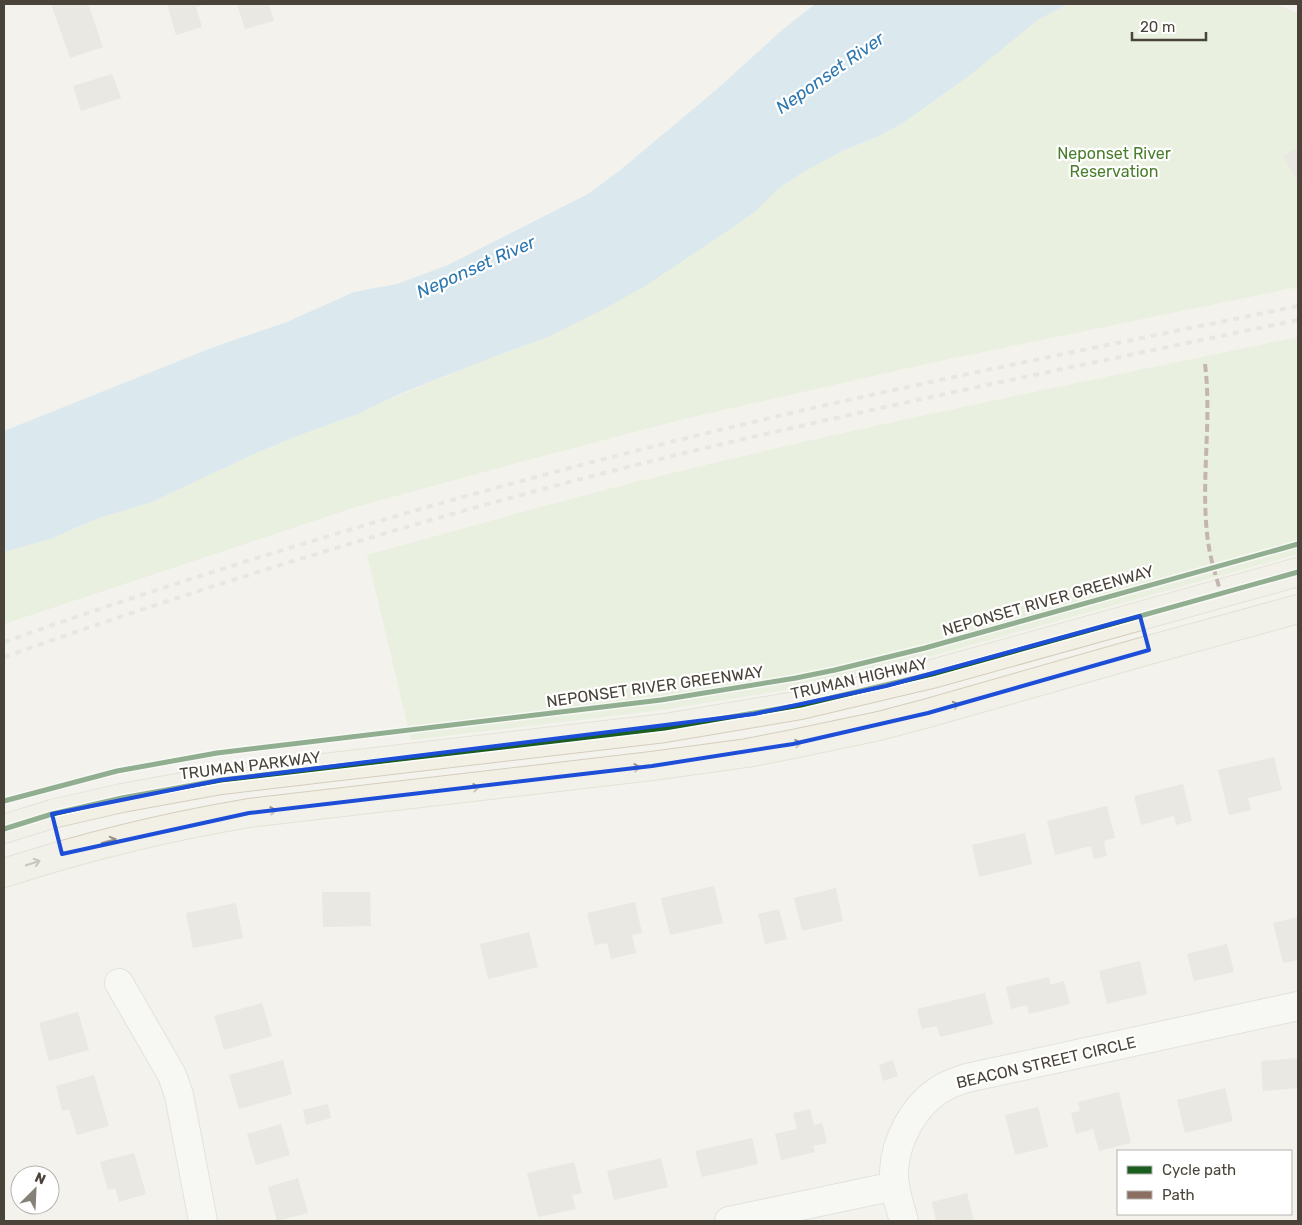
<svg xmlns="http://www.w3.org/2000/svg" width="1302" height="1225" font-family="Rubik,sans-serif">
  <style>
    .green { fill: #e0edce }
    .water { fill: #bfdcf0 }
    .building { fill: #dddbd5 }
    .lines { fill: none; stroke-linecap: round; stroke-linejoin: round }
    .minor-casing { stroke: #d1cfcb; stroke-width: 30 }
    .major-casing { stroke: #d5cebb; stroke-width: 30 }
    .minor { stroke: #fdfdfc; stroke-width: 28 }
    .major { stroke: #f2efe5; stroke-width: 28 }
    .rail { stroke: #dadad9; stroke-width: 4; stroke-dasharray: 6 6; stroke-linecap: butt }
    .quiet { stroke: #8d6e63; stroke-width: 4; stroke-dasharray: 8 4; stroke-linecap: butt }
    .cycleway-casing { stroke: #fff; stroke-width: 8 }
    .cycleway { stroke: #1b5e20; stroke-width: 5 }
    .oneway { stroke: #969086 }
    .marked { fill: none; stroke: #1d4ed8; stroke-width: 4; stroke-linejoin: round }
    .labels { text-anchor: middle; stroke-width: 4.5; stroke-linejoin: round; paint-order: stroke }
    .park-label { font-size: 16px; fill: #497d2b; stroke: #fff }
    .street-label { font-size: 16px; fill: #4a4339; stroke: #fff }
    .water-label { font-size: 18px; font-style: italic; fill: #2e78af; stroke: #fff }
  </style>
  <rect width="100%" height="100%" fill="#f3f2ed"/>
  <!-- green -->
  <g class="green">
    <polygon points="1068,4 1274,4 1298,13 1298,287 935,362 684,419 524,461 356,507 4,624 4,552 50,539 96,519 152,502 256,453 300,435 358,414 402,394 493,357 546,338 608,307 647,285 723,234 756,211 779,188 802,173 842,151 877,137 903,123 969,76 1038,20"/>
    <path d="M1298,337V554L928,657L798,688L662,710L411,740L367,555C477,525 586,493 697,467C896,419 1097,379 1298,337Z"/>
  </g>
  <!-- water -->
  <polygon class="water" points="815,4 1068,4 1038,20 969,76 903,123 877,137 842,151 802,173 779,188 756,211 723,234 647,285 608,307 546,338 493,357 402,393 358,414 300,435 256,453 152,502 96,519 50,539 4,552 4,431 214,347 287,322 354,292 397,284 448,265 588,194 619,171 716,90 781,31"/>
  <!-- building -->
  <g class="building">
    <polygon points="51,4 88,4 103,47 70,58"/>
    <polygon points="167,4 207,4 196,7 202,27 176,35"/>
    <polygon points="237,4 269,4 274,21 245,29"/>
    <polygon points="112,74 121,98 81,111 73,86"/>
    <polygon points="1298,147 1298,183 1283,156"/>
    <polygon points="1274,757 1282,790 1248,798 1251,810 1229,815 1218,770"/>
    <polygon points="1183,784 1192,821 1176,825 1174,816 1141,825 1134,796"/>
    <polygon points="1107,806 1115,838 1104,841 1107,856 1094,859 1091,846 1055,855 1047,821"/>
    <polygon points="1025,833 1032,864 979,877 972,845"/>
    <polygon points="714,886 723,923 670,935 661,898"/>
    <polygon points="836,888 843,921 802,931 794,898"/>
    <polygon points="322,892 370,892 371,926 323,927"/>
    <polygon points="635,902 642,933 632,935 636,953 611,959 607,943 595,945 587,913"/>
    <polygon points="236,903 243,938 193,948 186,913"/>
    <polygon points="779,909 787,939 765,944 758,914"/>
    <polygon points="1298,917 1298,960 1283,963 1273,923"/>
    <polygon points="529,932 538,967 488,979 480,944"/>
    <polygon points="1227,944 1234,972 1194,981 1187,954"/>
    <polygon points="1140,961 1147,994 1107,1004 1099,971"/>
    <polygon points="1049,977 1050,985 1064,981 1070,1004 1029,1014 1027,1005 1011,1009 1006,987"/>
    <polygon points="985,993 993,1024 940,1037 937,1026 922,1029 917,1009"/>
    <polygon points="262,1003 272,1036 224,1050 214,1016"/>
    <polygon points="78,1012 89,1050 49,1061 39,1023"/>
    <polygon points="1298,1058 1298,1088 1263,1091 1261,1061"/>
    <polygon points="283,1060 292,1094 239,1109 229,1075"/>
    <polygon points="893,1060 898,1076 883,1081 879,1065"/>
    <polygon points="94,1075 109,1126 77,1135 69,1109 62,1111 56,1086"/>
    <polygon points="1225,1088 1233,1121 1185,1133 1177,1100"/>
    <polygon points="1119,1092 1131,1143 1099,1151 1093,1129 1076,1134 1071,1113 1080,1111 1078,1102"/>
    <polygon points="328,1104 331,1118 306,1125 303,1110"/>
    <polygon points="1038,1107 1048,1147 1015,1155 1005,1115"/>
    <polygon points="810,1109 814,1125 822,1123 827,1143 813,1146 815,1152 781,1160 775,1134 797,1129 793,1113"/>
    <polygon points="281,1124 290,1155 256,1165 247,1134"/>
    <polygon points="752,1138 758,1164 702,1177 695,1151"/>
    <polygon points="134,1153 146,1194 119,1202 115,1188 108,1190 100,1162"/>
    <polygon points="661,1158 668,1187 614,1200 607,1171"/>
    <polygon points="574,1162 582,1193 572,1195 576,1209 538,1217 527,1173"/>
    <polygon points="298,1178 308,1213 277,1221 268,1187"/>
    <polygon points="967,1193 974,1221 936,1221 932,1202"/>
  </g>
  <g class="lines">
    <defs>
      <g id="minor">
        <polyline points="119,983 172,1075 179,1095 203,1221"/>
        <polyline points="729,1221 895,1186"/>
        <path d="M904,1221C900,1206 893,1188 894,1172C895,1141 913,1107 939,1090C948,1084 958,1081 967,1078L1298,1006"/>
      </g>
      <g id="major">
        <polyline points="4,829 52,814 122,798 221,780 665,728 801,705 932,674 1298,572"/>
        <path d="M4,873C84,847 166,827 249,813L652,766L747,753L793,744L879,726L928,713L1149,650L1298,609"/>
      </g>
    </defs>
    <!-- minor casing -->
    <use href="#minor" class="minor-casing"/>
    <!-- major casing -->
    <use href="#major" class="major-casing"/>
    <!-- minor -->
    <use href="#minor" class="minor"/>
    <!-- major -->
    <use href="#major" class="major"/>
    <!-- rail -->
    <g class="rail">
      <path d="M4,642C228,563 456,495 687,438C889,388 1094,348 1298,306"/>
      <path d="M4,657C230,577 460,507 693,451C894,403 1096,362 1298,320"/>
    </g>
    <!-- quiet -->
    <path class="quiet" d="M1205,364C1212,420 1201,477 1207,533C1209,554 1215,574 1221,593"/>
    <defs>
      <g id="cycleway">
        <polyline points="4,801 117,771 217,753 661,700 796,678 835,670 925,648 1298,544"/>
        <polyline points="4,829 52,814 122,798 221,780 665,728 801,705 932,674 1298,572"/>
      </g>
    </defs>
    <!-- cycleway casing -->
    <use href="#cycleway" class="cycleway-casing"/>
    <!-- cycleway -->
    <use href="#cycleway" class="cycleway"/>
  </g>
  <!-- one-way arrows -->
  <defs><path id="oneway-shaft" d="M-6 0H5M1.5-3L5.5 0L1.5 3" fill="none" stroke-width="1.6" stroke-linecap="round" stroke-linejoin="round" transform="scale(1.25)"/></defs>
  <g class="oneway">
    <use href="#oneway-shaft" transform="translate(952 706) rotate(-16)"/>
    <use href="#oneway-shaft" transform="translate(794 744) rotate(-11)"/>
    <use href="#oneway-shaft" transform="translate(633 768) rotate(-7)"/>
    <use href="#oneway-shaft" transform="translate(472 788) rotate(-7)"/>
    <use href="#oneway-shaft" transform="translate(269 811) rotate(-7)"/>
    <use href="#oneway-shaft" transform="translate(109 841) rotate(-15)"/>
    <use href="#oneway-shaft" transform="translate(33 863) rotate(-17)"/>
  </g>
  <!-- marked area -->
  <path d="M0 0H1302V1225H0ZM1140,616L1149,650L928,713L793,744L652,766L249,813L62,854L52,814L221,780L754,714L886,686Z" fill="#f3f2ed" fill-opacity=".55" fill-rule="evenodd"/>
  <path class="marked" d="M1140,616L1149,650L928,713L793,744L652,766L249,813L62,854L52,814L221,780L754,714L886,686Z"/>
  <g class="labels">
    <!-- park labels -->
    <g class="park-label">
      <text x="1114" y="159">Neponset River<tspan x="1114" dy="18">Reservation</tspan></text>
    </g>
    <!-- street labels -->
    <g class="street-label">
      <text transform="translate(1048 600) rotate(-16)" y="6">NEPONSET RIVER GREENWAY</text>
      <text transform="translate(859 678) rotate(-13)" y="6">TRUMAN HIGHWAY</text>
      <text transform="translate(655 686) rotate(-8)" y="6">NEPONSET RIVER GREENWAY</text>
      <text transform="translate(250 765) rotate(-7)" y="6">TRUMAN PARKWAY</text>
      <text transform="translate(1046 1062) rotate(-13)" y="6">BEACON STREET CIRCLE</text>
    </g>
    <!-- water labels -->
    <g class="water-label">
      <text transform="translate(830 73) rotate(-35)" y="6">Neponset River</text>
      <text transform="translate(476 267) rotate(-24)" y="6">Neponset River</text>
    </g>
  </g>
  <!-- border -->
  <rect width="1302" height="1225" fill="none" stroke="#4a4339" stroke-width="10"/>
  <!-- legend -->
  <rect x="1117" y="1150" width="175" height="65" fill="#ffffff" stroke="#b7b4b0"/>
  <rect x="1127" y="1166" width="25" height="8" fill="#1b5e20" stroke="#b7b4b0"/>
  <text x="1162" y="1175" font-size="15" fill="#4a4339">Cycle path</text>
  <rect x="1127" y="1191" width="25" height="8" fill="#8d6e63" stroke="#b7b4b0"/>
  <text x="1162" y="1200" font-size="15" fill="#4a4339">Path</text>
  <!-- north arrow -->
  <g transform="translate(35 1190) rotate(24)"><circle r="24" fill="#ffffff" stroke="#b7b4b0"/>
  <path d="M0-4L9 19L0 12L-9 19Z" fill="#858078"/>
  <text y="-8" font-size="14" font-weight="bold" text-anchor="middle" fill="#4a4339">N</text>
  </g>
  <!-- scale -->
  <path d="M1132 32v8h74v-8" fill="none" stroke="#4a4339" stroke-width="2.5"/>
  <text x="1140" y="32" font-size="15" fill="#4a4339" stroke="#ffffff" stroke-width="4" paint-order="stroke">20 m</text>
</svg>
